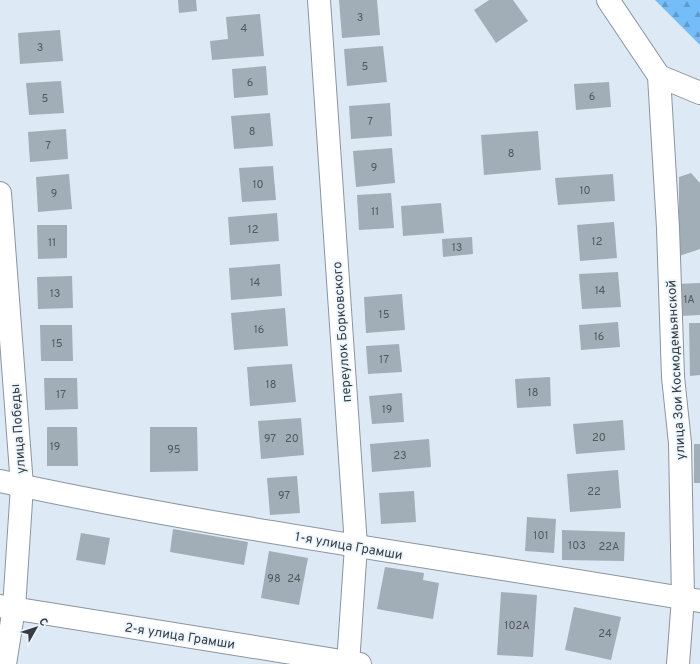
<svg xmlns="http://www.w3.org/2000/svg" width="700" height="664" font-family="Overpass,sans-serif">
  <style>
    .forest { fill: url(#forest-firs) }
    .building { fill: #a1adb7 }
    .lines { fill: none; stroke-linecap: round; stroke-linejoin: round }
    .street-casing { stroke: #8a95a0; stroke-width: 24 }
    .secondary-casing { stroke: #8a95a0; stroke-width: 24 }
    .street { stroke: #fff; stroke-width: 22 }
    .secondary { stroke: #fff; stroke-width: 22 }
    .labels { text-anchor: middle; stroke-width: 3.5; stroke-linejoin: round; paint-order: stroke }
    .number-label { font-size: 11px; fill: #52595e }
    .street-label { font-size: 13px; fill: #383d41; stroke: #ecf6ff }
  </style>
  <defs>
    <pattern id="forest-firs" width="22" height="20" patternUnits="userSpaceOnUse"><rect width="22" height="20" fill="#75bdf9"/><path d="M5 1l3.5 6h-7zM16 11l3.5 6h-7z" fill="#619bcb"/></pattern>
  </defs>
  <rect width="100%" height="100%" fill="#dde9f4"/>
  <!-- forest -->
  <polygon class="forest" points="655,0 700,0 700,45"/>
  <!-- building -->
  <g class="building">
    <polygon points="178,0 196,0 197,11 179,13"/>
    <polygon points="339,0 377,0 380,35 342,38"/>
    <polygon points="489,0 513,0 528,21 496,43 474,10"/>
    <polygon points="260,14 264,56 212,60 210,41 228,39 226,17"/>
    <polygon points="60,30 63,61 20,64 18,33"/>
    <polygon points="383,46 387,82 347,86 344,49"/>
    <polygon points="266,66 268,95 234,98 232,69"/>
    <polygon points="61,81 64,113 29,115 26,83"/>
    <polygon points="609,82 611,107 576,110 574,84"/>
    <polygon points="390,103 392,136 351,139 349,106"/>
    <polygon points="270,113 273,146 234,149 231,116"/>
    <polygon points="66,129 68,159 30,162 28,132"/>
    <polygon points="538,131 541,170 484,175 481,135"/>
    <polygon points="392,148 395,183 356,187 353,151"/>
    <polygon points="273,166 276,200 242,202 239,168"/>
    <polygon points="691,173 700,183 700,249 679,256 679,177"/>
    <polygon points="69,174 72,209 38,212 36,177"/>
    <polygon points="613,174 615,201 558,205 555,178"/>
    <polygon points="391,193 394,228 359,230 357,195"/>
    <polygon points="441,203 444,233 403,236 401,206"/>
    <polygon points="277,213 279,241 230,245 228,217"/>
    <polygon points="614,222 617,258 580,261 577,225"/>
    <polygon points="37,225 67,225 67,258 38,259"/>
    <polygon points="472,237 473,254 443,257 442,239"/>
    <polygon points="280,264 282,296 231,300 229,268"/>
    <polygon points="618,272 621,307 582,309 579,274"/>
    <polygon points="72,276 73,308 38,309 37,277"/>
    <polygon points="700,283 700,315 679,316 677,284"/>
    <polygon points="402,294 405,330 366,333 364,297"/>
    <polygon points="285,308 288,346 234,350 231,313"/>
    <polygon points="618,322 620,347 581,350 579,325"/>
    <polygon points="689,323 700,323 700,375 690,376"/>
    <polygon points="40,325 72,325 73,361 41,361"/>
    <polygon points="399,344 402,372 368,374 366,346"/>
    <polygon points="292,364 296,402 250,406 247,367"/>
    <polygon points="550,377 551,406 517,408 515,379"/>
    <polygon points="44,378 77,378 78,409 45,410"/>
    <polygon points="402,393 404,422 372,424 369,396"/>
    <polygon points="301,418 304,455 261,459 258,421"/>
    <polygon points="623,420 625,450 576,454 573,424"/>
    <polygon points="47,427 77,427 78,466 47,466"/>
    <polygon points="150,427 197,427 198,471 150,472"/>
    <polygon points="429,439 431,467 372,472 370,444"/>
    <rect x="694" y="444" width="6" height="39"/>
    <polygon points="618,470 621,508 570,512 567,474"/>
    <polygon points="297,476 300,513 270,515 267,478"/>
    <polygon points="414,491 416,522 381,524 379,493"/>
    <polygon points="527,517 556,519 554,553 525,551"/>
    <polygon points="173,529 248,542 244,565 170,552"/>
    <polygon points="562,530 625,532 624,561 562,560"/>
    <polygon points="81,533 110,538 105,565 76,560"/>
    <polygon points="269,551 308,558 299,605 261,598"/>
    <polygon points="385,567 424,573 423,580 439,583 433,619 377,609"/>
    <polygon points="501,592 537,595 533,657 497,655"/>
    <polygon points="574,607 621,617 611,660 565,650"/>
  </g>
  <g class="lines">
    <defs>
      <g id="street">
        <polyline points="319,0 356,546 348,664"/>
        <polyline points="659,76 700,93"/>
        <polyline points="0,193 22,486 14,608 5,664"/>
        <path d="M0,481C231,531 467,561 700,601"/>
        <polyline points="0,606 360,664"/>
      </g>
      <polyline id="secondary" points="608,0 659,76 668,228 673,377 680,443 683,598 678,664"/>
    </defs>
    <!-- street casing -->
    <use href="#street" class="street-casing"/>
    <!-- secondary casing -->
    <use href="#secondary" class="secondary-casing"/>
    <!-- street -->
    <use href="#street" class="street"/>
    <!-- secondary -->
    <use href="#secondary" class="secondary"/>
  </g>
  <g class="labels">
    <!-- number labels -->
    <g class="number-label">
      <text x="360" y="21">3</text>
      <text x="244" y="32">4</text>
      <text x="40" y="51">3</text>
      <text x="365" y="70">5</text>
      <text x="250" y="86">6</text>
      <text x="592" y="100">6</text>
      <text x="45" y="102">5</text>
      <text x="370" y="125">7</text>
      <text x="252" y="135">8</text>
      <text x="48" y="149">7</text>
      <text x="511" y="157">8</text>
      <text x="374" y="171">9</text>
      <text x="258" y="188">10</text>
      <text x="585" y="194">10</text>
      <text x="54" y="197">9</text>
      <text x="375" y="215">11</text>
      <text x="253" y="233">12</text>
      <text x="597" y="245">12</text>
      <text x="52" y="246">11</text>
      <text x="457" y="251">13</text>
      <text x="255" y="286">14</text>
      <text x="600" y="294">14</text>
      <text x="55" y="297">13</text>
      <text x="689" y="303">1А</text>
      <text x="384" y="318">15</text>
      <text x="259" y="333">16</text>
      <text x="599" y="340">16</text>
      <text x="57" y="347">15</text>
      <text x="384" y="363">17</text>
      <text x="271" y="388">18</text>
      <text x="533" y="396">18</text>
      <text x="61" y="398">17</text>
      <text x="387" y="413">19</text>
      <text x="599" y="441">20</text>
      <text x="270" y="442">97</text>
      <text x="292" y="442">20</text>
      <text x="55" y="450">19</text>
      <text x="174" y="453">95</text>
      <text x="400" y="459">23</text>
      <text x="594" y="495">22</text>
      <text x="284" y="499">97</text>
      <text x="541" y="539">101</text>
      <text x="577" y="549">103</text>
      <text x="609" y="550">22А</text>
      <text x="274" y="582">98</text>
      <text x="294" y="582">24</text>
      <text x="517" y="629">102А</text>
      <text x="605" y="637">24</text>
    </g>
    <!-- street labels -->
    <g class="street-label">
      <text transform="translate(341 332) rotate(-94)" y="5">переулок Борковского</text>
      <text transform="translate(675 370) rotate(-93)" y="5">улица Зои Космодемьянской</text>
      <text transform="translate(17 429) rotate(-94)" y="5">улица Победы</text>
      <text transform="translate(349 545) rotate(10)" y="5">1-я улица Грамши</text>
      <text transform="translate(180 635) rotate(9)" y="5">2-я улица Грамши</text>
    </g>
  </g>
  <!-- north arrow -->
  <g transform="translate(36 628) rotate(51)" stroke="#ecf6ff" stroke-width="3" paint-order="stroke">
  <path d="M0-3L7 15L0 10L-7 15Z" fill="#383d41"/>
  <text y="-6" font-size="11" font-weight="bold" text-anchor="middle" fill="#383d41">С</text>
  </g>
</svg>
